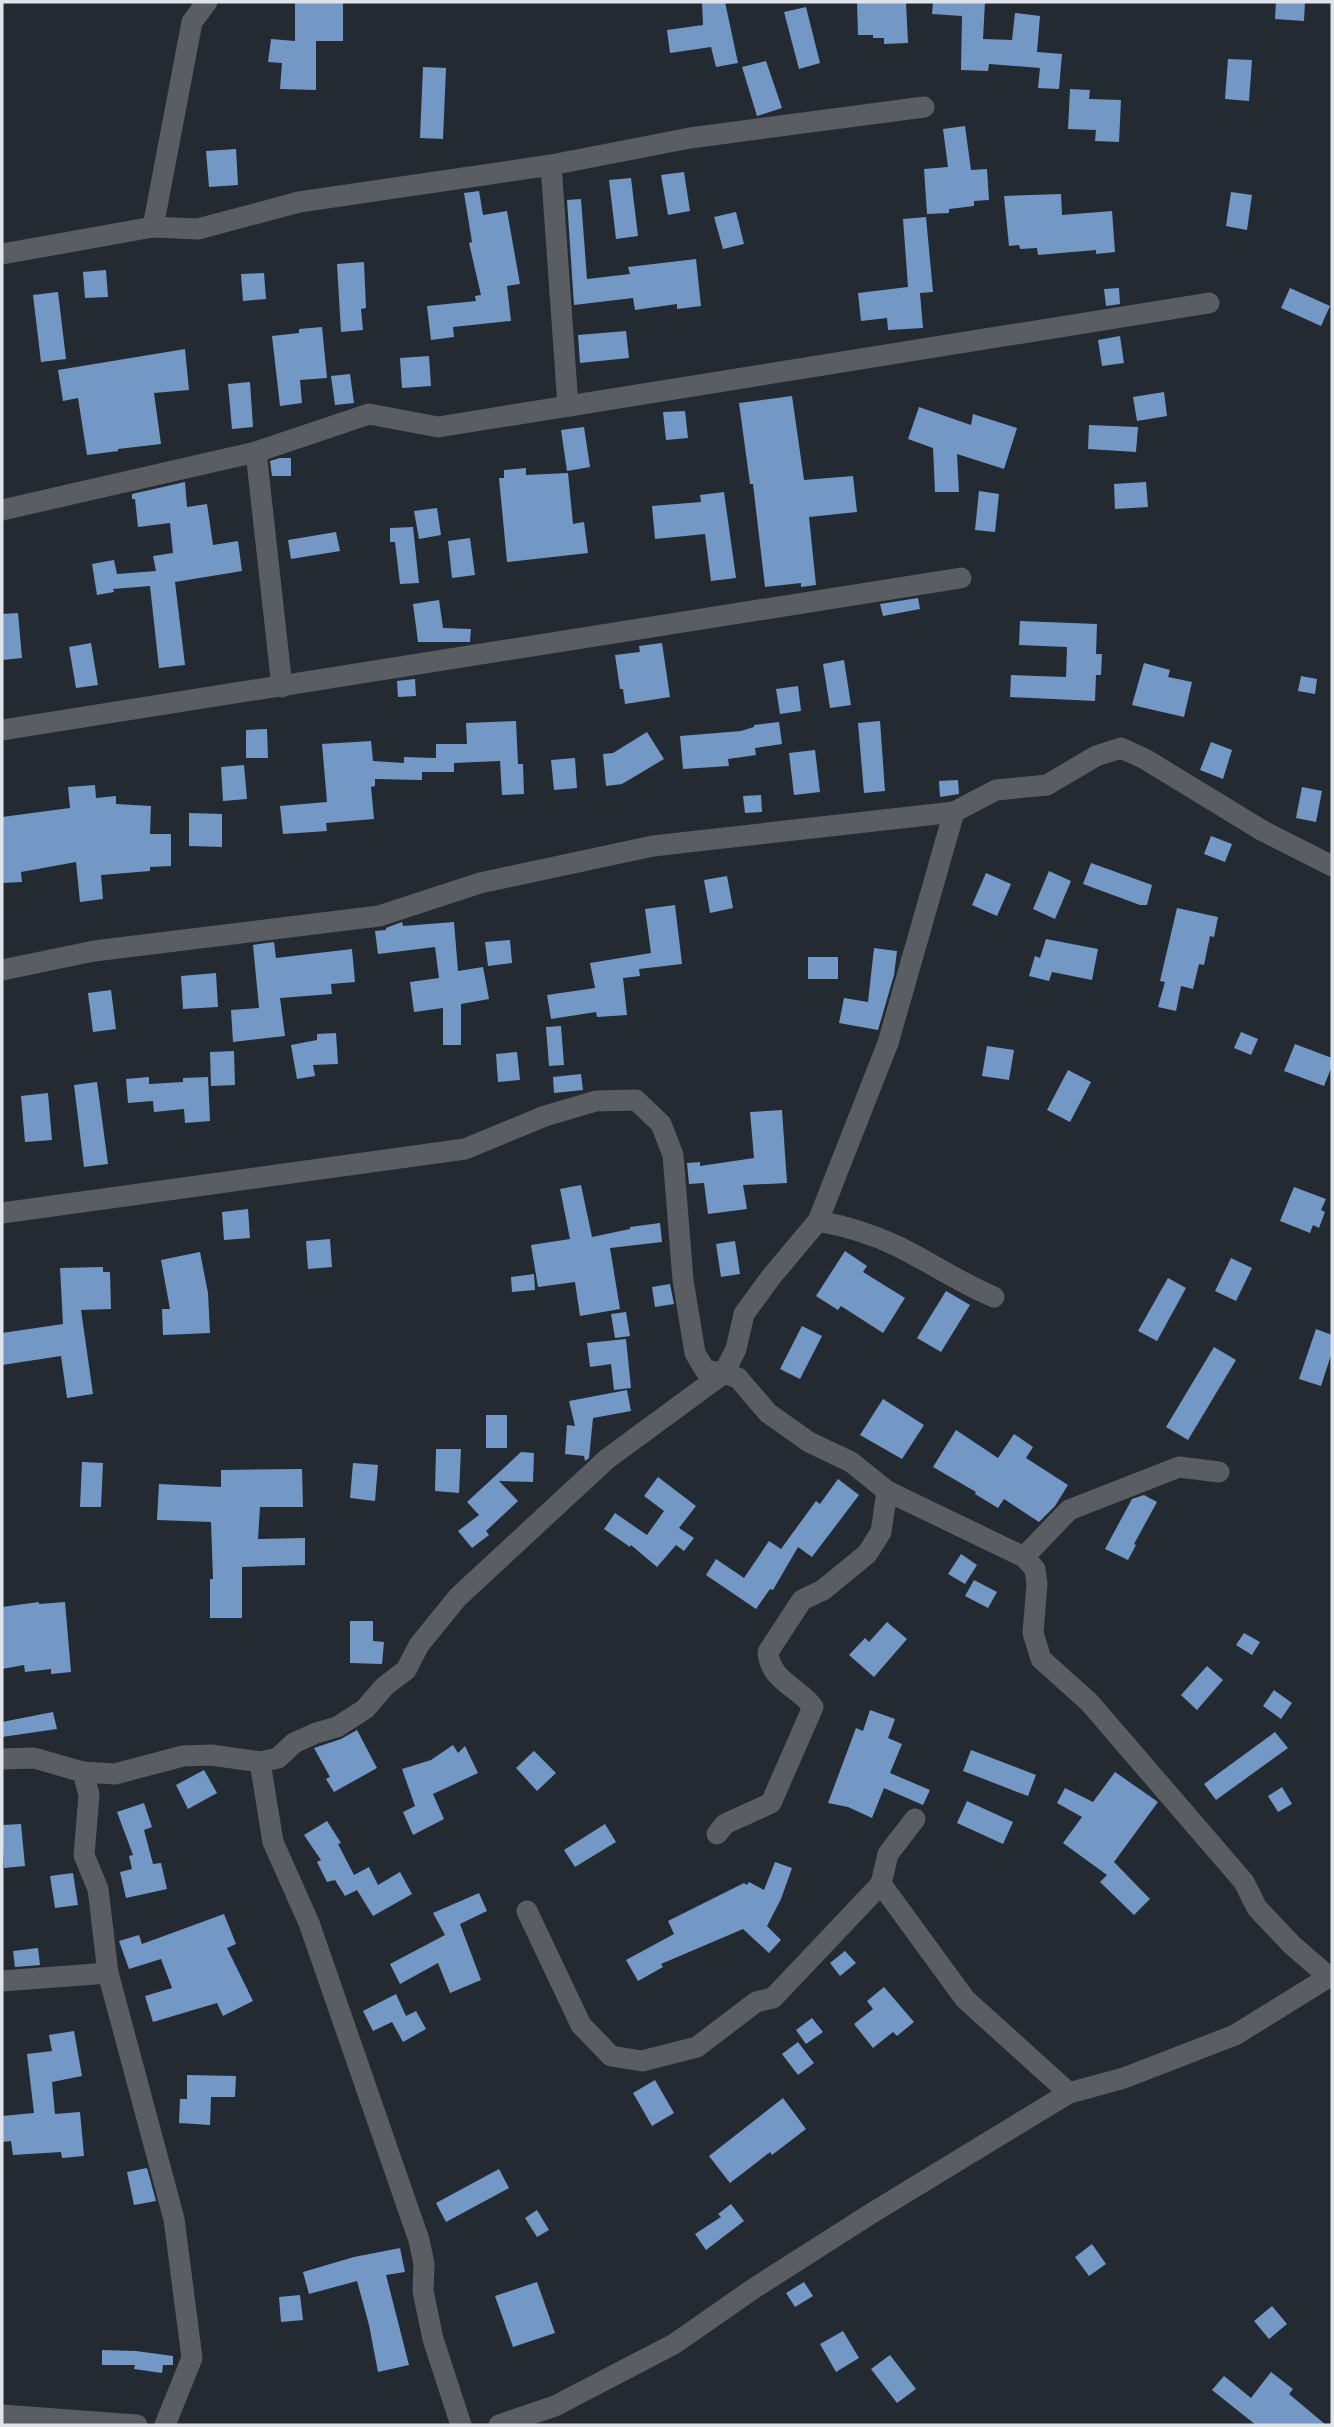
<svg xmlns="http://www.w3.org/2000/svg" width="1334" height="2427" font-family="Georgia,serif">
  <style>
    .building { fill: #7498c6 }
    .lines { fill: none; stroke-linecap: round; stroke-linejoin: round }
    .street { stroke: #5a5d61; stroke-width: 21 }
  </style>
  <rect width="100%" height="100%" fill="#232a32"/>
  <!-- building -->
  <g class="building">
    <polygon points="295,2 343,2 343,41 316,41 316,90 280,89 282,63 268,62 271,39 295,41"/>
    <polygon points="702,2 725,2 738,63 716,67 711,47 670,53 667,30 703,25"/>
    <polygon points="857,2 906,2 908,43 884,44 884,38 873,38 873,35 858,35"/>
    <polygon points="933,2 985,2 983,39 1012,40 1015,13 1040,16 1037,52 1062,54 1059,89 1038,88 1040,68 989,64 988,71 961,70 962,16 932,14"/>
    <polygon points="1276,2 1305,2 1304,21 1275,19"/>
    <polygon points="806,7 820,63 799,69 784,12"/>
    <polygon points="1228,59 1252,60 1249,101 1225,99"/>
    <polygon points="766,61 782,108 757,116 742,67"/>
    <polygon points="423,67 446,68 443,139 420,138"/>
    <polygon points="1070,89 1090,90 1089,99 1121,100 1119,142 1095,141 1096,130 1068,129"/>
    <polygon points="965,126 971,170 987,169 989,200 974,201 974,206 949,209 949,213 927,214 924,169 948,167 943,129"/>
    <polygon points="236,149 238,185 209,187 206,151"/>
    <polygon points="684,172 690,211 668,215 661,175"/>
    <polygon points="631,178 638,236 616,239 609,180"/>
    <polygon points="479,191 483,215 507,211 520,284 507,286 511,321 453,327 454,337 431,340 427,306 476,301 475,296 481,295 469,243 472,242 464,193"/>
    <polygon points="1231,192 1252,195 1247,230 1226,226"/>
    <polygon points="1061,194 1062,215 1112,211 1115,252 1096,254 1096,250 1038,255 1037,248 1020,249 1019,245 1009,246 1004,196"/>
    <polygon points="581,199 587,279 630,274 628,267 696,259 701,306 677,309 677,304 635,310 633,298 574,305 567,200"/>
    <polygon points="736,212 744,244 723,249 714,217"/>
    <polygon points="926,217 933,292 920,293 923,328 888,330 887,318 861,321 858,293 908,287 903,219"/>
    <polygon points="364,262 366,308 361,309 363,330 341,332 337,264"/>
    <polygon points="106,270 108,297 85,298 83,272"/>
    <polygon points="264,273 266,299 243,301 241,274"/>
    <polygon points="1119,288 1120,304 1106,306 1104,289"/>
    <polygon points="1290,288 1330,306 1321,326 1281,308"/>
    <polygon points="58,292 66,359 41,362 33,295"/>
    <polygon points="322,327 327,378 300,380 302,403 280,406 272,336 299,333 299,329"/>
    <polygon points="626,331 629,358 580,363 578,335"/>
    <polygon points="1120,336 1124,363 1102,366 1098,340"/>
    <polygon points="185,349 189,390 154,393 161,444 118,449 118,451 87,455 78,398 63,401 58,370"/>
    <polygon points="429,356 431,386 402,388 400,358"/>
    <polygon points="350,374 354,403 335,405 331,376"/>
    <polygon points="250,382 253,427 232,429 228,384"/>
    <polygon points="1164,392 1167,416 1137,421 1133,397"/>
    <polygon points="792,396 804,480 853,476 857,512 809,517 816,585 801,587 801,583 765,587 753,484 750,484 739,403"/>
    <polygon points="919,407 971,425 973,414 1017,428 1004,469 957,454 959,492 935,492 933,448 908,439"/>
    <polygon points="685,411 688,438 666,440 663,412"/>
    <polygon points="1089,425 1138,427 1136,452 1088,449"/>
    <polygon points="584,427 590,467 567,471 561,430"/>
    <polygon points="280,458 291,458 291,476 272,476 270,461"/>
    <polygon points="526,468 526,475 568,473 573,524 584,522 588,553 507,562 499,478 504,478 504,470"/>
    <polygon points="185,482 187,507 207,504 213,545 238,541 242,571 175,582 185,665 159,668 150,586 113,589 114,592 97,595 92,564 114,560 117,574 156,571 153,556 173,553 170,523 138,527 135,499 132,499 132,494"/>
    <polygon points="1146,482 1148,507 1115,509 1114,484"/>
    <polygon points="979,491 999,494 995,532 975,530"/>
    <polygon points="724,492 736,578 711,581 705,534 655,539 652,506 701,502 700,495"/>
    <polygon points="437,508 441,535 419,539 414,511"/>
    <polygon points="413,527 419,583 400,584 395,542 390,542 390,528"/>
    <polygon points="336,532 340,551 291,559 288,540"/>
    <polygon points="470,538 475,575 452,578 448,541"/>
    <polygon points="918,598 920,609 883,616 880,604"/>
    <polygon points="439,600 443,628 471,629 470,642 418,642 413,604"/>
    <polygon points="18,613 22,658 2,660 2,614"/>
    <polygon points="1020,621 1097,624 1096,654 1102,654 1101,675 1096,675 1095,701 1010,697 1011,675 1066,677 1067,647 1019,645"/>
    <polygon points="91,643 98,685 76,688 69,647"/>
    <polygon points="662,643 670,697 625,704 623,689 620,689 615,655 640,652 639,646"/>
    <polygon points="844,660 851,705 830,708 823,664"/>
    <polygon points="1144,663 1170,670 1168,677 1192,682 1184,717 1132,705"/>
    <polygon points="1301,676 1317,679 1315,694 1298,691"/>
    <polygon points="415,679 416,696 398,697 397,681"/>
    <polygon points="798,686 801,711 780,714 776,689"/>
    <polygon points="516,721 518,764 523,764 524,794 502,795 500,761 454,763 454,772 422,772 422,780 375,779 375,786 371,787 374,819 326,823 327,831 283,834 280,806 327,802 322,744 371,741 373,761 404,763 404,757 436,758 436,744 467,744 466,723"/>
    <polygon points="880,721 885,791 864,793 858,723"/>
    <polygon points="779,722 782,744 755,748 756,755 728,759 729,766 683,769 680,736 741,731 754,727 754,725"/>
    <polygon points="267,729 268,758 246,758 246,730"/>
    <polygon points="647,732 664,759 622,784 606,786 603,754 613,753"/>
    <polygon points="1211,742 1232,750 1223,779 1200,770"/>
    <polygon points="815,750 820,792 794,795 789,753"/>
    <polygon points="575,758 577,788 554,790 551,760"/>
    <polygon points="244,765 247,799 223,801 221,767"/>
    <polygon points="958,780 959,794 940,797 939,781"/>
    <polygon points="95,785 96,798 116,796 116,804 151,806 150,834 171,834 171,866 150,867 150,871 101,875 103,899 80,902 76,862 21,872 22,882 2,883 2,817 70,808 68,787"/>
    <polygon points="1302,787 1322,791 1316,822 1296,818"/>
    <polygon points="761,795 762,812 745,813 743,796"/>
    <polygon points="189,813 222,814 222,847 189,846"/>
    <polygon points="1211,836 1232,844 1225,862 1204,854"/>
    <polygon points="1091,863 1152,885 1147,905 1140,905 1083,884"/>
    <polygon points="1049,871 1071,881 1055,919 1033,909"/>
    <polygon points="986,873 1011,884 997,916 972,905"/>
    <polygon points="727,876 733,908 710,913 704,880"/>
    <polygon points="675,905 682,964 639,969 640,976 623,978 627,1015 597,1017 596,1012 551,1019 547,995 595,988 590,963 651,953 645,909"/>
    <polygon points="1177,908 1218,917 1214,937 1210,936 1204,965 1199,964 1193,989 1181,986 1176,1011 1158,1007 1165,982 1160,981"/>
    <polygon points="402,922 403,926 454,922 458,971 483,967 489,999 461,1004 461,1045 443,1045 443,1008 414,1012 410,982 439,978 435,947 378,954 375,931 386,930 386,928"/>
    <polygon points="1046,939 1098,949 1092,980 1052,972 1049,981 1029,976 1035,956 1040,958"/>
    <polygon points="510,940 512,963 488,966 485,942"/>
    <polygon points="274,942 276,958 352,949 355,982 331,984 332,994 280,998 285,1036 233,1042 231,1010 259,1008 253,945"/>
    <polygon points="874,948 897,951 894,975 878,1030 839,1023 844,998 868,1002"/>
    <rect x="808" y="957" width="30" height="22"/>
    <polygon points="216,973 218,1007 183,1009 181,976"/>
    <polygon points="111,990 116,1029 93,1032 88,993"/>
    <polygon points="561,1026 564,1065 549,1066 546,1027"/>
    <polygon points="1241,1032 1258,1039 1251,1055 1234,1048"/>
    <polygon points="336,1033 338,1064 313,1065 315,1076 297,1079 291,1045 317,1040 317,1034"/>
    <polygon points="1295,1044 1332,1058 1332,1066 1324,1086 1284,1071"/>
    <polygon points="987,1046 1014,1050 1009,1080 982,1076"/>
    <polygon points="234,1051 235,1085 211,1086 210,1052"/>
    <polygon points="517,1052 520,1080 498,1082 496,1054"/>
    <polygon points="1068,1070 1091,1082 1070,1122 1047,1110"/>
    <polygon points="581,1074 583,1090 554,1093 553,1077"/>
    <polygon points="149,1077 149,1084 183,1082 183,1078 208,1077 210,1121 185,1123 184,1109 154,1112 153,1101 128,1103 126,1079"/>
    <polygon points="97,1082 108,1164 84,1167 74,1085"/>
    <polygon points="48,1093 52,1140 25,1142 21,1096"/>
    <polygon points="782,1110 787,1183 743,1185 747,1209 708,1214 704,1183 689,1184 687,1163 700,1162 700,1166 754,1158 750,1112"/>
    <polygon points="581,1185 592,1237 630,1229 630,1227 660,1223 662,1242 610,1248 620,1309 580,1316 575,1282 538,1287 531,1245 570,1239 560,1189"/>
    <polygon points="1294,1187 1326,1199 1321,1210 1325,1212 1319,1228 1313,1225 1310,1233 1280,1221"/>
    <polygon points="248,1209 250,1238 224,1240 222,1212"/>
    <polygon points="330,1239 332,1267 308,1269 306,1241"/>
    <polygon points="735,1241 740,1274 721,1277 716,1244"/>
    <polygon points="845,1251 867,1266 863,1272 905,1298 883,1333 841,1306 838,1310 816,1296"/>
    <polygon points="200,1252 208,1293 210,1333 163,1335 162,1309 170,1309 161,1260"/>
    <polygon points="1231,1258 1252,1268 1236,1301 1215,1291"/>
    <polygon points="103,1267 103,1272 110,1272 111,1309 81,1310 93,1394 67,1398 61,1356 2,1365 2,1333 63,1324 60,1268"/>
    <polygon points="534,1274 535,1290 512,1292 511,1277"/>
    <polygon points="1168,1278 1186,1288 1157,1341 1138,1331"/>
    <polygon points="670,1284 674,1304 655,1307 652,1287"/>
    <polygon points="946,1291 970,1305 941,1352 917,1338"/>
    <polygon points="626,1312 630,1336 615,1338 611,1314"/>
    <polygon points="802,1326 822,1336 800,1379 780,1369"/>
    <polygon points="1316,1329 1332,1335 1332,1352 1321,1386 1299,1379"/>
    <polygon points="626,1339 631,1388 614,1390 611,1364 590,1367 587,1343"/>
    <polygon points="1214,1347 1236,1360 1188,1440 1166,1427"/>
    <polygon points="627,1390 631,1411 593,1418 589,1458 585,1461 584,1456 565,1454 567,1425 575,1426 569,1401"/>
    <polygon points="883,1399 924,1425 902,1459 860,1435"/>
    <rect x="486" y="1415" width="21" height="33"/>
    <polygon points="956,1430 998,1458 1014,1434 1033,1447 1026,1458 1068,1485 1055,1506 1039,1522 1004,1499 998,1508 975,1494 976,1492 933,1467"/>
    <polygon points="436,1449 461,1449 459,1493 435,1491"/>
    <polygon points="521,1452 534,1453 533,1482 499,1481 518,1501 486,1531 489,1535 472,1548 458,1531 479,1515 467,1502"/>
    <polygon points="82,1462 103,1463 101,1507 80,1507"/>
    <polygon points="353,1463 378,1465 375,1501 350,1498"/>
    <polygon points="302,1469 303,1507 260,1507 258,1539 305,1538 305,1565 242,1567 242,1618 210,1618 210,1579 213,1579 211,1522 157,1520 159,1484 221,1487 221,1470"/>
    <polygon points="658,1477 696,1506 679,1528 694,1538 684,1551 676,1545 657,1567 631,1545 630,1547 604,1529 615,1513 647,1535 664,1511 644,1496"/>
    <polygon points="838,1479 859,1495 812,1557 798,1547 773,1590 770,1589 756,1609 706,1575 716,1559 744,1578 769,1541 781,1549 816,1501 820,1504"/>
    <polygon points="1144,1495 1157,1502 1134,1544 1136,1545 1128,1560 1105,1549 1132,1499"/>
    <polygon points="961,1554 977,1565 965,1584 948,1574"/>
    <polygon points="974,1580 997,1592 988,1608 965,1596"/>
    <polygon points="39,1602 39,1604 65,1602 71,1672 51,1674 51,1669 25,1672 24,1665 2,1669 2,1607"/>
    <polygon points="350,1621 373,1621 373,1641 384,1642 382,1664 350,1663"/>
    <polygon points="887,1622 907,1639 874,1677 849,1655 865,1638 869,1642"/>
    <polygon points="1244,1633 1260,1642 1252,1655 1236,1645"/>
    <polygon points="1207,1666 1223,1680 1197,1710 1181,1695"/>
    <polygon points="1274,1690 1292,1703 1281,1719 1263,1706"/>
    <polygon points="870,1710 895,1719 888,1738 902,1744 890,1773 930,1790 923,1805 884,1788 872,1818 848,1807 828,1803 856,1728 863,1731"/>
    <polygon points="53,1712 57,1729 2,1737 2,1722"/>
    <polygon points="357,1730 377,1768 334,1792 326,1779 330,1777 314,1748 341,1739"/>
    <polygon points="1275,1732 1288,1748 1216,1800 1204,1784"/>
    <polygon points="453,1745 458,1753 465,1746 478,1773 433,1794 444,1819 413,1835 403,1812 415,1806 402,1769 431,1760"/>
    <polygon points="971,1750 1036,1775 1028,1796 963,1771"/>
    <polygon points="534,1751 556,1773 537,1791 516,1768"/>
    <polygon points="204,1770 217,1793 188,1809 176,1785"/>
    <polygon points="1115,1772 1158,1802 1114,1862 1150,1899 1134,1915 1100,1882 1107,1875 1063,1843 1082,1817 1057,1803 1065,1788 1093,1802"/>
    <polygon points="1282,1787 1292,1804 1278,1812 1268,1796"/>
    <polygon points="967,1801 1013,1822 1003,1844 957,1823"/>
    <polygon points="144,1803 152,1827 144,1830 153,1864 161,1863 167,1889 126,1898 120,1872 132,1869 129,1856 133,1855 117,1812"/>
    <polygon points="327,1821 341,1843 338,1844 354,1875 369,1867 378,1885 400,1872 412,1894 373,1916 357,1890 345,1896 335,1880 327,1882 317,1862 321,1860 304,1835"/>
    <polygon points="21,1824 25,1866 4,1868 2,1825"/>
    <polygon points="605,1824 616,1842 575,1867 564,1850"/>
    <polygon points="775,1862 792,1868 781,1899 767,1926 781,1940 769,1953 743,1929 661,1964 663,1967 638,1981 626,1960 674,1934 668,1921 744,1883 747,1885 749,1882 764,1890"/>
    <polygon points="73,1873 78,1905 55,1908 50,1876"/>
    <polygon points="479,1893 487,1911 460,1924 481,1980 450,1993 438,1963 400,1984 390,1964 445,1935 433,1913"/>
    <polygon points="224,1914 236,1944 227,1948 253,2001 223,2016 217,2003 153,2022 145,1996 172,1988 161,1959 129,1969 119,1941 139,1935 142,1944"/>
    <polygon points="38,1948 40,1965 15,1967 13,1951"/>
    <polygon points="845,1951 856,1963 840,1976 830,1963"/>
    <polygon points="884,1987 914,2022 897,2036 893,2032 873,2048 854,2024 873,2009 867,2001"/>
    <polygon points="396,1994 406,2016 416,2011 426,2029 403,2042 392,2022 373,2031 363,2011"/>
    <polygon points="812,2018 823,2032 806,2044 796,2030"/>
    <polygon points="74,2031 82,2076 52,2082 55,2114 80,2112 84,2156 62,2158 61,2152 13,2155 11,2141 2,2142 2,2116 34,2113 27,2054 52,2051 49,2035"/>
    <polygon points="798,2042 814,2063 798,2075 782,2054"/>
    <polygon points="187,2075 236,2076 235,2097 211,2097 210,2125 179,2123 180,2099 187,2099"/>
    <polygon points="655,2080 674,2113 652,2126 633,2093"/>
    <polygon points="783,2098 806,2129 772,2155 770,2152 730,2183 709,2156"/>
    <polygon points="147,2168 156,2201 134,2205 127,2172"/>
    <polygon points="499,2169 509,2188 446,2222 436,2203"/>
    <polygon points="731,2204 744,2221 706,2250 695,2234 721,2217 718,2214"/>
    <polygon points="537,2210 549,2230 537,2237 525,2218"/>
    <polygon points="1092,2244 1106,2264 1089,2276 1075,2257"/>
    <polygon points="400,2248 405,2272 386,2275 409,2365 378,2372 369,2325 357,2281 309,2294 303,2272 354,2257"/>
    <polygon points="537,2282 555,2333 513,2347 495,2296"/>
    <polygon points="804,2282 813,2296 795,2307 786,2293"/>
    <polygon points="300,2295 303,2320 281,2322 279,2297"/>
    <polygon points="1272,2306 1287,2324 1269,2339 1254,2321"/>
    <polygon points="843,2331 859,2358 836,2372 820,2344"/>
    <polygon points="102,2350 136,2351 173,2356 173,2365 163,2365 162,2373 134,2369 135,2365 102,2365"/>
    <polygon points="890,2355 916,2389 897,2403 871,2369"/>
    <polygon points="1271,2372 1293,2389 1289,2394 1326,2425 1256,2425 1212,2390 1224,2376 1251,2398"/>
  </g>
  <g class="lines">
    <!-- street -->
    <g class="street">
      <polyline points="551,165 568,406"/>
      <polyline points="153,227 192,22 207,2"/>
      <polyline points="2,254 153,227 198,229 299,202 551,165 690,138 924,107"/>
      <polyline points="256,452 282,687"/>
      <polyline points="2,510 256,452 369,414 438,427 1209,303"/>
      <polyline points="2,730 961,578"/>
      <polyline points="954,812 888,1043 818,1221 771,1277 744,1314 736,1349 724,1373 738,1378 768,1413 809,1442 851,1462 887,1491 1024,1557 1035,1569 1037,1584 1033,1633 1041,1659 1089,1702 1244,1882 1257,1908 1292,1945 1329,1977"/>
      <polyline points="2,970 94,951 379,916 480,883 653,846 954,812 996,790 1047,785 1096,756 1121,748 1145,759 1263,831 1332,866"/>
      <polyline points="2,1213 465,1149 545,1116 596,1101 636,1100 661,1124 673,1155 683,1280 695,1353 705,1370 724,1373 607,1459 458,1597 419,1645 406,1670 385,1686 365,1709 337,1727 316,1733 294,1743 278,1758 260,1762 211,1755 183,1756 115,1774 83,1772 89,1795 84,1855 98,1889 108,1973 174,2219 192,2358 165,2425"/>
      <path d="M818,1221C845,1226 872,1234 897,1246C930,1262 960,1283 994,1297"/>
      <polyline points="1024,1557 1069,1510 1179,1467 1219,1472"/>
      <polyline points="2,1759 34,1758 83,1772"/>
      <polyline points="260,1762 273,1842 309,1923 419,2240 424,2264 423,2291 433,2339 461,2425"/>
      <polyline points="915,1819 888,1854 881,1884 965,1999 1069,2093"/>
      <path d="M717,1834L725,1824L771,1803L813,1707C799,1687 770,1681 768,1652L802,1600L823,1590L867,1554L881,1532L887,1491"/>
      <polyline points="527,1911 581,2025 611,2056 642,2061 697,2047 756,2002 773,1998 881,1884"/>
      <polyline points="2,1981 108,1973"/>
      <polyline points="2,2415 137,2425"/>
      <polyline points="499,2425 555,2406 674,2344 756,2287 872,2213 1069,2093 1124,2078 1235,2035 1332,1975"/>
    </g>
  </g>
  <!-- border -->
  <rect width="1334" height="2427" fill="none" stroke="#e0e4ea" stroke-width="7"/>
</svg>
